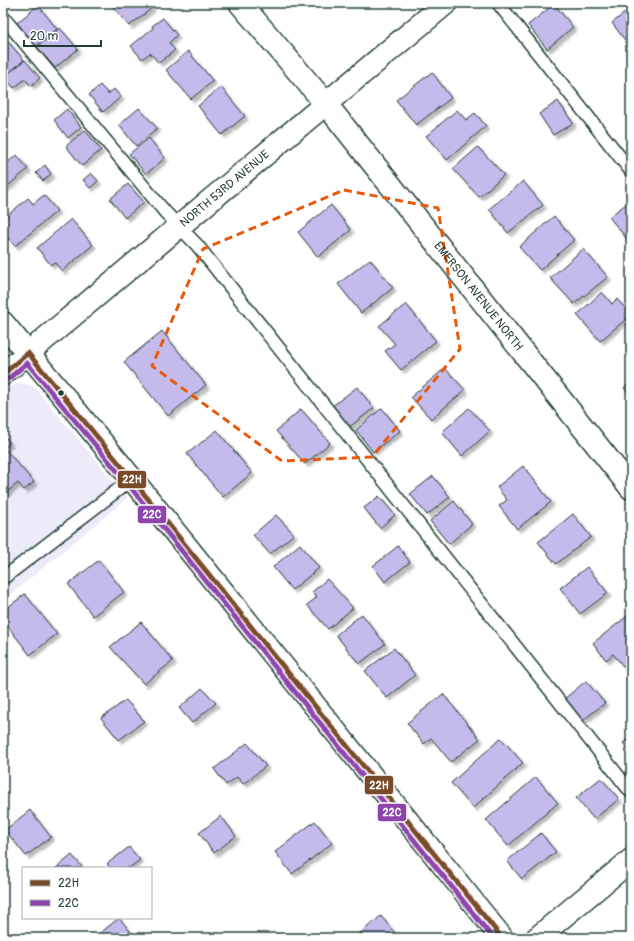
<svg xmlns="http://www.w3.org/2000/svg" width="634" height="941" font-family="Pangolin,sans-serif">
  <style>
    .built { fill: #edeaf9 }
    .building { fill: #c4baec; stroke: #1f3d34; filter: url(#shadow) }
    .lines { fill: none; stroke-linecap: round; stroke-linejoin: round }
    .service-casing { stroke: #1f3d34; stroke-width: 15 }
    .minor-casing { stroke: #1f3d34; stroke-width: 25 }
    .tertiary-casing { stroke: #1f3d34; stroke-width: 25 }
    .service { stroke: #fff; stroke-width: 12 }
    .minor { stroke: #fff; stroke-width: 22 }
    .tertiary { stroke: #fff; stroke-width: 22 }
    .bus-1-casing { stroke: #fff; stroke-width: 8 }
    .bus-2-casing { stroke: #fff; stroke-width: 8 }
    .bus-1 { stroke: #7a4b2a; stroke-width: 5 }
    .bus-2 { stroke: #8e44ad; stroke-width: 5 }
    .marked { fill: none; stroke: #e8590c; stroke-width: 3; stroke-dasharray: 8 5; stroke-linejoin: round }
    .bus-dot { fill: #1f3d34; stroke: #fff; stroke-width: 1.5 }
    .labels { text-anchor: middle; stroke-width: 3.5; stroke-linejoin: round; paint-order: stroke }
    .street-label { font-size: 12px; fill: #1f3d34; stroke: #fff }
    .line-badge { stroke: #fff; stroke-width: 1.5 }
    .badge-label { font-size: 11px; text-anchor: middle; font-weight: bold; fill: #fff }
  </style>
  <defs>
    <filter id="shadow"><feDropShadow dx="3.5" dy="3.5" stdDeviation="1" flood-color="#0004"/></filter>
  </defs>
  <rect width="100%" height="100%" fill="#fff"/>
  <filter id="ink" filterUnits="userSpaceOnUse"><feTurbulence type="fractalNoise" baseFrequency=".025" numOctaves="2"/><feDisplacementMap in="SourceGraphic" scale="8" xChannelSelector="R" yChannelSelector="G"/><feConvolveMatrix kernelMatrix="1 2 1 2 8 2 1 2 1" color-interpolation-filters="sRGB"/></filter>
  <g filter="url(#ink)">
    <!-- built -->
    <polygon class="built" points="19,383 30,385 37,390 127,498 3,601 3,390"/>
    <!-- building -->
    <g class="building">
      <polygon points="110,3 148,3 152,8 129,26"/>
      <polygon points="554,4 573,27 547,49 528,25"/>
      <polygon points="38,5 57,29 36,46 17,23"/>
      <polygon points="631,8 631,48 612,23"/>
      <polygon points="163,18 177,35 169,43 175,50 159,63 150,53 142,59 131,46 153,28 152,26"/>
      <polygon points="60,28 78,49 55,68 37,47"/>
      <polygon points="5,38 24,60 4,77 3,40"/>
      <polygon points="188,51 213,81 191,99 166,70"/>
      <polygon points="25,60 40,78 31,86 25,79 14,88 4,77"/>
      <polygon points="432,72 451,98 416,125 396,100"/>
      <polygon points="100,85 108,94 114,89 121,97 103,112 89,95"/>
      <polygon points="221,87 245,116 222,135 198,106"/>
      <polygon points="558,101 573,123 553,135 539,114"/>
      <polygon points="139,108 157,128 136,146 119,125"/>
      <polygon points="67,109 81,127 68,138 54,120"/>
      <polygon points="457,110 466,120 475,113 486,126 447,160 426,136"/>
      <polygon points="85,130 101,150 82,166 66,146"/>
      <polygon points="149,138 165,158 146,174 129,154"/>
      <polygon points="478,147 504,175 479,197 453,169"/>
      <polygon points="17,155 28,169 3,190 3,166"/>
      <polygon points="45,165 51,174 43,181 36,173"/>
      <polygon points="91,173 98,181 90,188 83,180"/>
      <polygon points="523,181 543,205 508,233 489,209"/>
      <polygon points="128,184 144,202 125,218 110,199"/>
      <polygon points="44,195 57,211 15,246 3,232 3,219 28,198 33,204"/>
      <polygon points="631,200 631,236 627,239 609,217"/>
      <polygon points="331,205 351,230 318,257 298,232"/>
      <polygon points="554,216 574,240 540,270 519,247"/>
      <polygon points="71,219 93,245 62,271 54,262 51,265 37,248"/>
      <polygon points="583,249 608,277 574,304 550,278"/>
      <polygon points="370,259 393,288 361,313 338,284"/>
      <polygon points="602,292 612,304 617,299 631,315 600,341 577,315"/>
      <polygon points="406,304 436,341 401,370 385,351 395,344 379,326"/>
      <polygon points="162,331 206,385 168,416 124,362"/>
      <polygon points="445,368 465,390 431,419 411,397"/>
      <polygon points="631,381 631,396 624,388"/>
      <polygon points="357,387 374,408 348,428 331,407"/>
      <polygon points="382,408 400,431 373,452 356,430"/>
      <polygon points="469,408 490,431 462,456 442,432"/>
      <polygon points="301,409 330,443 305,464 276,431"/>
      <polygon points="217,430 252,473 223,497 187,454"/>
      <polygon points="3,434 10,443 3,449"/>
      <polygon points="5,449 34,482 24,490 18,483 3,495 3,451"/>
      <polygon points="523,466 551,502 517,529 499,506 507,500 497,487"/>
      <polygon points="433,476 450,497 427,515 410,494"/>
      <polygon points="379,496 395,515 380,528 364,508"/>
      <polygon points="454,501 472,524 449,544 430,521"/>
      <polygon points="573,514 591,537 556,564 538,542"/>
      <polygon points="276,515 294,534 270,554 253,535"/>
      <polygon points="300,544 319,568 292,590 273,567"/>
      <polygon points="398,546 410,562 385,582 373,566"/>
      <polygon points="99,560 124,592 93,616 68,584"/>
      <polygon points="587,567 608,593 580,614 560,588"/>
      <polygon points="327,579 353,608 328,629 307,605 317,597 312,592"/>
      <polygon points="25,594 57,634 30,655 3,620 3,611"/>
      <polygon points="631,613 631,670 628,672 613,654 606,660 593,643"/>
      <polygon points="362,614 385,644 359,664 336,635"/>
      <polygon points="141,622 173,661 144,684 110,647"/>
      <polygon points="394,648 415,675 387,698 365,671"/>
      <polygon points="586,681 605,703 582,721 564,699"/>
      <polygon points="202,688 216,703 192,723 179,708"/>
      <polygon points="443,694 480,739 451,762 431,738 424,744 407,723"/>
      <polygon points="126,700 144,721 119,740 101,718"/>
      <polygon points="631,736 631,753 623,743"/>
      <polygon points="501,738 523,763 473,808 451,783"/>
      <polygon points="247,743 266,766 243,784 237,777 226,785 214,769"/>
      <polygon points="536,777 558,803 508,846 486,820"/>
      <polygon points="601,778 619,799 594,819 576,798"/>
      <polygon points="30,810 51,837 26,856 5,830"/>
      <polygon points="221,816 236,836 214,853 199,833"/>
      <polygon points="315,821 332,843 292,874 275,852"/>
      <polygon points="541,833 556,852 522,879 507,861"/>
      <polygon points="129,847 140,860 129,868 111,868 107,864"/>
      <polygon points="72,855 83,868 56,868"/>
      <polygon points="381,916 399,938 354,938"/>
      <polygon points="119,918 136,938 94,938"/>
    </g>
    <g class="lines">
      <defs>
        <g id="service">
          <polyline points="498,3 631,171"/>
          <polyline points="3,17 165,212 197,245 631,792"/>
          <polyline points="3,576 6,576 132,479"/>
        </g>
        <g id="minor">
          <path id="s1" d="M240,3L326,104L631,488"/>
          <polyline points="3,323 132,479 502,938"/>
          <polyline points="537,938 631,860"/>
        </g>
        <g id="tertiary">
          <path id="s2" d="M3,374L446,3"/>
        </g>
      </defs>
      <!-- service casing -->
      <use href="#service" class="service-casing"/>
      <!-- minor casing -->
      <use href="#minor" class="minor-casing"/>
      <!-- tertiary casing -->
      <use href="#tertiary" class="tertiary-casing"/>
      <!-- service -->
      <use href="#service" class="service"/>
      <!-- minor -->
      <use href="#minor" class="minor"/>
      <!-- tertiary -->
      <use href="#tertiary" class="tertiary"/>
      <defs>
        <polyline id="bus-1" points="3,374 28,353 132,479 502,938"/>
        <polyline id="bus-2" points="8,379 27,363 127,483 493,938"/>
      </defs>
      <!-- bus-1 casing -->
      <use href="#bus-1" class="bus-1-casing"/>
      <!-- bus-2 casing -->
      <use href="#bus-2" class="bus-2-casing"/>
      <!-- bus-1 -->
      <use href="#bus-1" class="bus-1"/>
      <!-- bus-2 -->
      <use href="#bus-2" class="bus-2"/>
    </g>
  </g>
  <!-- marked area -->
  <path class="marked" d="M344,190L438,208L460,349L372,457L282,461L152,366L203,249Z"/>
  <!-- markers -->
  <circle class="bus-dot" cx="61" cy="393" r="3.5"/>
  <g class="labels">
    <!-- street labels -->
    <g class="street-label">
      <text dy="4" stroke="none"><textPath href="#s2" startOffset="289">NORTH 53RD AVENUE</textPath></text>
      <text dy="4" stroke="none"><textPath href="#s1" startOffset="378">EMERSON AVENUE NORTH</textPath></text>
    </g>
  </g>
  <g class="line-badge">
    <rect x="117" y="470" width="30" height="19" rx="4" fill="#7a4b2a"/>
    <rect x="137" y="505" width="30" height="19" rx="4" fill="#8e44ad"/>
    <rect x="364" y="775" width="30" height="20" rx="4" fill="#7a4b2a"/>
    <rect x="377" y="803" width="30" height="19" rx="4" fill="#8e44ad"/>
  </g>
  <g class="badge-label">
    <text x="132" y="483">22H</text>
    <text x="152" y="518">22C</text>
    <text x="379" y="789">22H</text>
    <text x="392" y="816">22C</text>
  </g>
  <!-- margin -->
  <rect width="634" height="941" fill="none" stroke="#fff" stroke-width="16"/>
  <rect x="8" y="8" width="618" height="925" fill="none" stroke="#1f3d34" stroke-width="1.5" filter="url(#ink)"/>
  <!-- legend -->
  <rect x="22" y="867" width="130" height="52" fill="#ffffff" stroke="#a5b1ae"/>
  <rect x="30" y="880" width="20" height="6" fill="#7a4b2a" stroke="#a5b1ae"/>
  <text x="58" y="887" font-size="12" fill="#1f3d34">22H</text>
  <rect x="30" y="900" width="20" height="6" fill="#8e44ad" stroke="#a5b1ae"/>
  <text x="58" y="907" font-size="12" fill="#1f3d34">22C</text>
  <!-- scale -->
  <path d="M24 40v6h77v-6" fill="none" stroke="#1f3d34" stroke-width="2"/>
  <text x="30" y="40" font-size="12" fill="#1f3d34" stroke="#ffffff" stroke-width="3" paint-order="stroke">20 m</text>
</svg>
